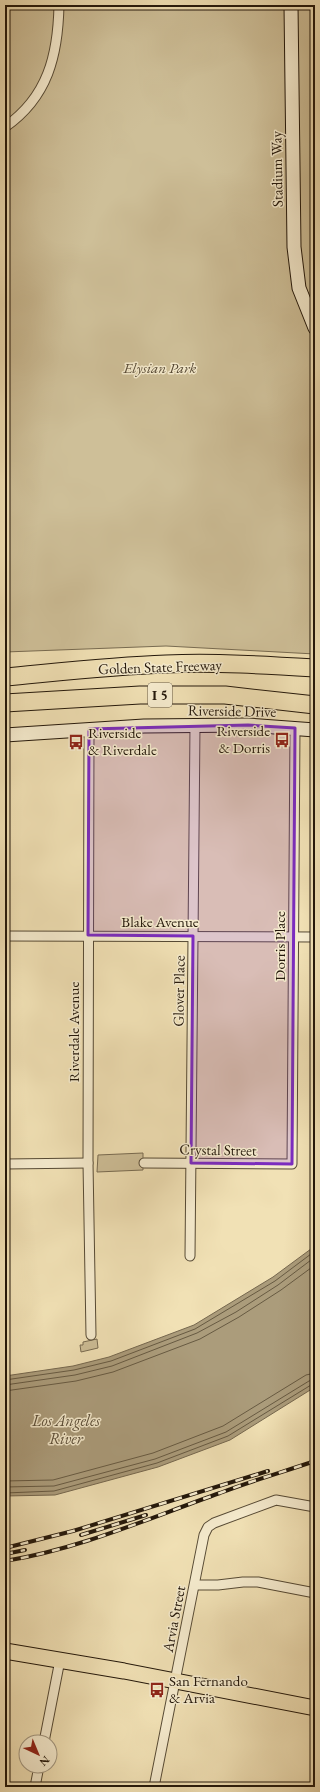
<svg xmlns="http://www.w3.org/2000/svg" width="320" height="1792" font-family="'EB Garamond',serif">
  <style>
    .green { fill: #cebf98; stroke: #786b51 }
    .water { fill: #ab9c7b; stroke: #75674e }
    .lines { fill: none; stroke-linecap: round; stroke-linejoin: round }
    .shore { stroke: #675a42; stroke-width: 1 }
    .minor-casing { stroke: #564a35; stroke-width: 11 }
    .secondary-casing { stroke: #23170a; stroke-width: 15 }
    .primary-casing { stroke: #23170a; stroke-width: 17 }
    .motorway-casing { stroke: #23170a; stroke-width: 19 }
    .minor { stroke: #f6eccf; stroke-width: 9 }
    .secondary { stroke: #f6eccf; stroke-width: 13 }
    .primary { stroke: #f1e1b5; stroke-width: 15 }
    .motorway { stroke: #f1e1b5; stroke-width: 17 }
    .rail-casing { stroke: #23170a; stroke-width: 4 }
    .rail { stroke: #f6eccf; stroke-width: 2.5; stroke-dasharray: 8; stroke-linecap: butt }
    .marked { fill: #7b2cbf; fill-opacity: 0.2; stroke: #7b2cbf; stroke-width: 3; stroke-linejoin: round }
    .labels { text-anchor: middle; stroke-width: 3; stroke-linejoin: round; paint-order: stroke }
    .shield { fill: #f6eccf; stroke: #625745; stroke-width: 1 }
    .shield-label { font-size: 14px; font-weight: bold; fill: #23170a }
    .street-label { font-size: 15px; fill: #23170a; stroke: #f6eccf }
    .park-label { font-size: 15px; font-style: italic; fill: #564935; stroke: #f6eccf }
    .poi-label { font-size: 15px; fill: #23170a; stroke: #f6eccf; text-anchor: start }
    .water-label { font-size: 16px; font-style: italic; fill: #594c37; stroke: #f6eccf }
  </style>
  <rect width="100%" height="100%" fill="#f1e1b5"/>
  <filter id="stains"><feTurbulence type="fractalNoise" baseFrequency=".005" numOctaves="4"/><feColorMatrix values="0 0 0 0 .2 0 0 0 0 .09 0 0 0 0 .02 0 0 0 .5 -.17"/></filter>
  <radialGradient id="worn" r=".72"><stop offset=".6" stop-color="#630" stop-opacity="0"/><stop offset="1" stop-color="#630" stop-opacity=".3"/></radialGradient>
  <!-- green -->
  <g class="green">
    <polygon points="5,5 315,5 315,654 166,646 5,652"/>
    <polygon points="143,1153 143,1170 97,1172 98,1155"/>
    <polygon points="97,1339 98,1348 81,1352 80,1345 83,1345 83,1342"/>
  </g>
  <!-- water -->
  <polygon class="water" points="315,1246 315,1387 230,1440 158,1467 55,1495 5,1496 5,1376 73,1366 109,1357 194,1325 273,1277"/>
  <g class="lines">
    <!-- shore -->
    <g class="shore">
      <polyline points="5,1380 74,1370 111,1361 195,1329 275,1281 315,1251"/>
      <polyline points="5,1385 75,1375 112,1366 197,1333 236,1312 278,1285 315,1257"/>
      <polyline points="5,1391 76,1381 113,1372 200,1339 239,1317 281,1290 315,1265"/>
      <polyline points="5,1481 53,1480 153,1453 223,1426 306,1375 315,1373"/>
      <polyline points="5,1487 54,1486 155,1459 226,1432 309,1381 315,1379"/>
      <polyline points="5,1493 54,1491 157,1463 228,1436 311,1385 315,1384"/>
    </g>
    <defs>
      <g id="minor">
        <path d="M5,127C48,97 58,55 59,5"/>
        <polyline points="89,729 88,1163 91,1335"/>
        <polyline points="5,936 315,937"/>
        <polyline points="144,1163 292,1164 295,728"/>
        <polyline points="5,1164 88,1163"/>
        <polyline points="190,1256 195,726"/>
        <polyline points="195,1585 218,1585 243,1582 258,1582 315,1593"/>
        <polyline points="44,1742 60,1660"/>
        <polyline points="35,1787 39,1766"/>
        <polyline points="154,1787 204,1535 208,1527 214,1523 276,1500 315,1507"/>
      </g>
      <g id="secondary">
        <polyline points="291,5 294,247 299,288 315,328"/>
        <polyline points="5,735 144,726 248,725 315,730"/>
      </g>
      <polyline id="primary" points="5,1651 124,1671 315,1708"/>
      <g id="motorway">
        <path d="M5,677C59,672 112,666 166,664C215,662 266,665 315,668"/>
        <polyline points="5,703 140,695 225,695 315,705"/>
      </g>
    </defs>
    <!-- minor casing -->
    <use href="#minor" class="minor-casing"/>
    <!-- secondary casing -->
    <use href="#secondary" class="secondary-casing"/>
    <!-- primary casing -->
    <use href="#primary" class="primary-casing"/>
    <!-- motorway casing -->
    <use href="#motorway" class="motorway-casing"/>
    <!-- minor -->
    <use href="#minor" class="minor"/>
    <!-- secondary -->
    <use href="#secondary" class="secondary"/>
    <!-- primary -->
    <use href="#primary" class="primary"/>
    <!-- motorway -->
    <use href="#motorway" class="motorway"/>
    <defs>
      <g id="rail">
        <polyline points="81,1535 146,1515"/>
        <polyline points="5,1548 73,1531 268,1471"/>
        <polyline points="5,1554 25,1550"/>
        <path d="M5,1561C80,1549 149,1518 220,1493C251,1481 283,1472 315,1461"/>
      </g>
    </defs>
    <!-- rail casing -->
    <use href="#rail" class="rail-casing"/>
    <!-- rail -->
    <use href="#rail" class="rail"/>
  </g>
  <!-- marked area -->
  <path class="marked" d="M248,725L295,728L292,1164L191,1163L193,936L88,935L89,729Z"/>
  <!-- icons -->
  <defs>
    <symbol id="bus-bare" viewBox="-9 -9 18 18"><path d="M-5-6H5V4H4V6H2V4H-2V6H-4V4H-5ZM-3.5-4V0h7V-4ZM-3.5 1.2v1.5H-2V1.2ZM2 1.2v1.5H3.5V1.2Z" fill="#8f2418" stroke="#f6eccf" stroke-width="2.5" paint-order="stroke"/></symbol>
  </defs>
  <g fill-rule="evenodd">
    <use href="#bus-bare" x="271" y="729" width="22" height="22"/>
    <use href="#bus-bare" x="65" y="731" width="22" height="22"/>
    <use href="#bus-bare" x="146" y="1679" width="22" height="22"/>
  </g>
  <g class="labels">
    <!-- shield labels -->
    <rect class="shield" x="148" y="683" width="24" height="24" rx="3"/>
    <g class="shield-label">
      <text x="160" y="700">I 5</text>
    </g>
    <!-- street labels -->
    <g class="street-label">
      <text transform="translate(277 169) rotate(-91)" y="5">Stadium Way</text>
      <text transform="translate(160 667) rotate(-2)" y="5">Golden State Freeway</text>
      <text transform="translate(232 711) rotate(1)" y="5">Riverside Drive</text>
      <text x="160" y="927">Blake Avenue</text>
      <text transform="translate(280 946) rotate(-90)" y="5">Dorris Place</text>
      <text transform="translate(179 991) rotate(-89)" y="5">Glover Place</text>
      <text transform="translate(74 1032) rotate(-90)" y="5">Riverdale Avenue</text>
      <text transform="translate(218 1150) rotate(1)" y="5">Crystal Street</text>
      <text transform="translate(174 1619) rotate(-79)" y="5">Arvia Street</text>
    </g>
    <!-- park labels -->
    <g class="park-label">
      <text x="160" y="373">Elysian Park</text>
    </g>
    <!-- poi labels -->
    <g class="poi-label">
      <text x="270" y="736" text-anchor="end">Riverside<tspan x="270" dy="17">&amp; Dorris</tspan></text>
      <text x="88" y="738">Riverside<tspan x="88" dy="17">&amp; Riverdale</tspan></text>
      <text x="169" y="1686">San Fernando<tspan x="169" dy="17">&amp; Arvia</tspan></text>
    </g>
    <!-- water labels -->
    <g class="water-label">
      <text x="66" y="1426">Los Angeles<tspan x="66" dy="18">River</tspan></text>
    </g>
  </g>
  <!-- margin -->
  <rect width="320" height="1792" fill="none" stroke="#f1e1b5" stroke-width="20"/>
  <rect x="6" y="6" width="308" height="1780" fill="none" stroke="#23170a" stroke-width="2"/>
  <rect x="10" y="10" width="300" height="1772" fill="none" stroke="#23170a"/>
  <!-- north arrow -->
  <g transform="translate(38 1754) rotate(136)"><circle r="19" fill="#f6eccf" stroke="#a29780"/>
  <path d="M0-3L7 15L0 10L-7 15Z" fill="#8f2418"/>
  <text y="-6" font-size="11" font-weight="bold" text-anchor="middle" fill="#23170a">N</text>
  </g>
  <rect width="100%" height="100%" filter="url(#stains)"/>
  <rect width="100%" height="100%" fill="url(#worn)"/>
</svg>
